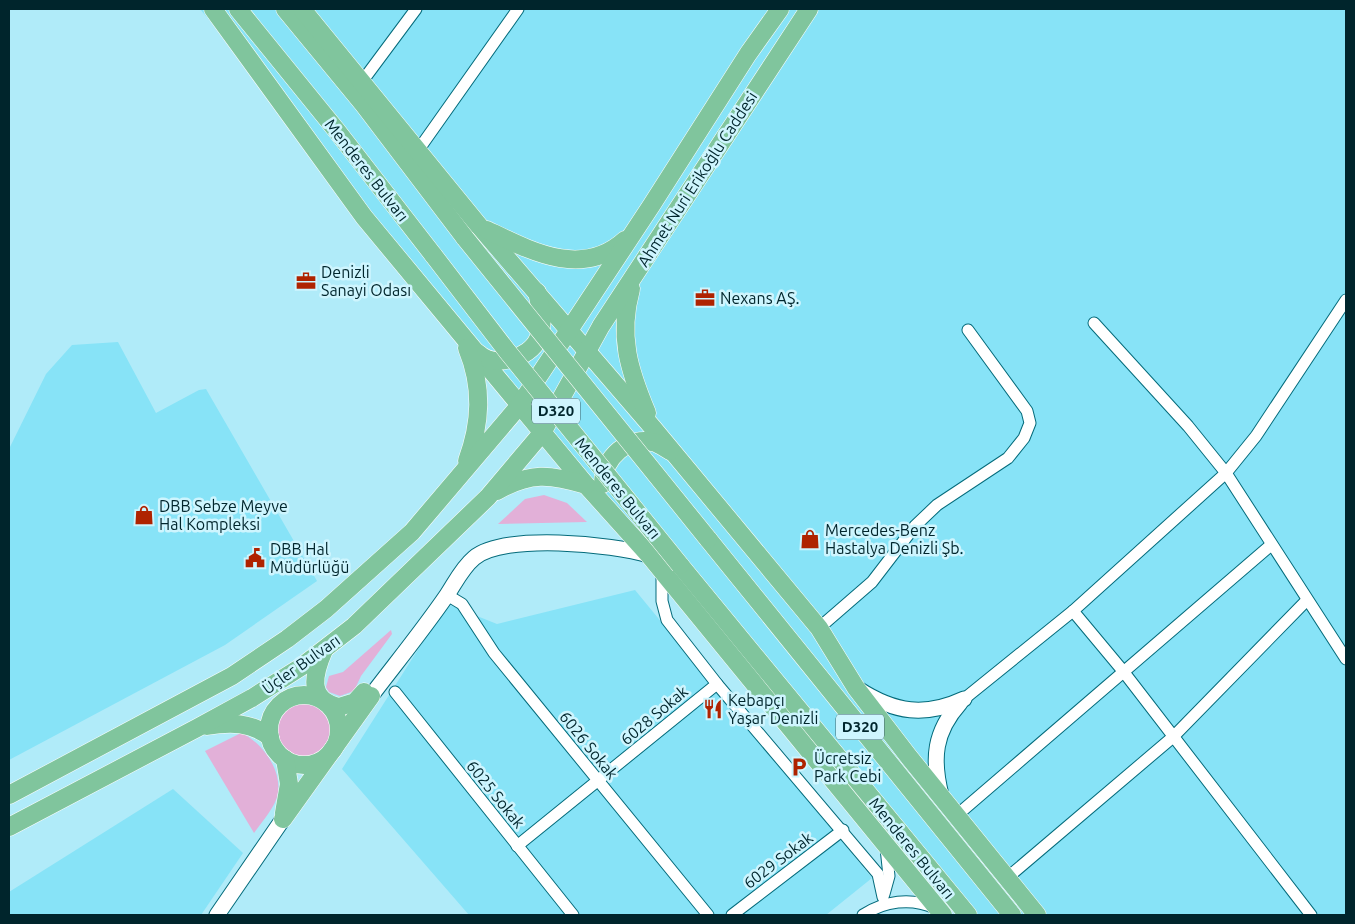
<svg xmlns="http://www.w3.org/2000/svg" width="1355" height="924" font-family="Ubuntu,sans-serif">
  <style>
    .built { fill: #87e3f7 }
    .green { fill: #e2b0d8 }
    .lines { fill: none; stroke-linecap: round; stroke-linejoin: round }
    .street-casing { stroke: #046b7b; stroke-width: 13 }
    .secondary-casing { stroke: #046b7b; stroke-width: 17 }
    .primary-casing { stroke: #fff; stroke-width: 19 }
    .street { stroke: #fff; stroke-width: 11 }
    .secondary { stroke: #fff; stroke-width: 15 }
    .primary { stroke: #80c59d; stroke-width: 18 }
    .primary-bridge-casing { stroke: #fff; stroke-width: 19; stroke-linecap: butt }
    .primary-bridge { stroke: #80c59d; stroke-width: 18 }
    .labels { text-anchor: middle; stroke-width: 5; stroke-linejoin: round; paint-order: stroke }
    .shield { fill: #cef5fe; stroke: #3e636b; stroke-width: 1 }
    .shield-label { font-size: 15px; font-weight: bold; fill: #00252c }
    .street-label { font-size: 16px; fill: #00252c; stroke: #cef5fe }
    .poi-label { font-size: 16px; fill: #00252c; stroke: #cef5fe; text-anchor: start }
  </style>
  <rect width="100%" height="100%" fill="#b0ebf9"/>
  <!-- built -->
  <g class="built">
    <polygon points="200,9 1346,9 1346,915 958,915"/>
    <polygon points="118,342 156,413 199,390 206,389 317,581 225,645 9,760 9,449 46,374 72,345"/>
    <polygon points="635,590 872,878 826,915 469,915 342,769 447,604 497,624"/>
    <polygon points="173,789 243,853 201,915 9,915 9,892"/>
  </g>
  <!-- green -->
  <g class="green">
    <polygon points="544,495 567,503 587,522 498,524 525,499"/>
    <polygon points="391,630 392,634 361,676 354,691 340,696 329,692 326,687 329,676 343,672"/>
    <circle cx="305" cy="730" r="27"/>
    <path d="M241,733C263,742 286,775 276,800C271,812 261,823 254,833L205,751Z"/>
  </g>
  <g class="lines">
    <defs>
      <g id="street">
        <polyline points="361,83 416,9"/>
        <polyline points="419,149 518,9"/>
        <polyline points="1094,323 1188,426 1226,473 1346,659"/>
        <polyline points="662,570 662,601 667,620 717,684 878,874 883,897"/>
        <polyline points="447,595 462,604 494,653 708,915"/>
        <polyline points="1073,611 1123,671 1311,915"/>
        <polyline points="819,628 872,582 915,526 937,505 1008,458 1024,438 1030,423 1027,411 968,330"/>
        <polyline points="395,692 573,915"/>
        <polyline points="964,699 1073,611 1226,473 1256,436 1346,300"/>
        <polyline points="956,816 1271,545"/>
        <polyline points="517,846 717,684"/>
        <polyline points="1007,878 1173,737 1307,600"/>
        <polyline points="884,894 889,876 886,848"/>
        <polyline points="732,915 843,830"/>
        <path d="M863,915C884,901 911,897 935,908"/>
      </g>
      <g id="secondary">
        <path d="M858,689C895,713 925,717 964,699"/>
        <path d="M371,696C396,663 423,630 447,595C455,583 462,568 474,558C503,533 613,544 649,555"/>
        <path d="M941,795C932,759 934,732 960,703"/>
        <polyline points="217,915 283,819"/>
      </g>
      <g id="primary">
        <polyline points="213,9 364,217 586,485 649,555 943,915"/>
        <polyline points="238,9 337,131 434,256"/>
        <polyline points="285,9 364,105 465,238"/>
        <polyline points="302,9 480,227 653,428 819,628 856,688 909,757 1037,915"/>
        <path d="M487,230C531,251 582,279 625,240"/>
        <path d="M631,289C618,336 629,370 647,413"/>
        <path d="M478,353C494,369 530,358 538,339C545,324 540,306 537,292"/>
        <path d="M467,461C481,423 483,387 467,348"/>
        <path d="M603,484C603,458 628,434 656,443C660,445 665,448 670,451"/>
        <path d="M497,491C530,472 550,474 586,485"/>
        <polyline points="708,539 1012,915"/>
        <polyline points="680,565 968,915"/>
        <path d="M324,650C314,673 306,700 339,707L355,702L364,692"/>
        <circle cx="304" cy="730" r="35"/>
        <path d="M207,726C230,722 251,722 270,737"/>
        <polyline points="9,795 232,676 287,639 326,609 412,532 519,406 651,206 748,54 780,9"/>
        <polyline points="284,813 289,784 285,759"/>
        <polyline points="283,819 371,696"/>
        <polyline points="9,827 197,728 252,698 301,667 354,626 488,497 542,433 601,326 809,9"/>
      </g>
    </defs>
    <!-- street casing -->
    <use href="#street" class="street-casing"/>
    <!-- secondary casing -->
    <use href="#secondary" class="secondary-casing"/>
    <!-- primary casing -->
    <use href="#primary" class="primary-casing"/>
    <!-- street -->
    <use href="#street" class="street"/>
    <!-- secondary -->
    <use href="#secondary" class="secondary"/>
    <!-- primary -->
    <use href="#primary" class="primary"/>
    <defs>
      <g id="primary-bridge">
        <polyline points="465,238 708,539"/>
        <polyline points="434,256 507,351 680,565"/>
      </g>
    </defs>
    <!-- primary-bridge casing -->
    <use href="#primary-bridge" class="primary-bridge-casing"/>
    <!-- primary-bridge -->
    <use href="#primary-bridge" class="primary-bridge"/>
  </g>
  <!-- icons -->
  <defs>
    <symbol id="office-bare" viewBox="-9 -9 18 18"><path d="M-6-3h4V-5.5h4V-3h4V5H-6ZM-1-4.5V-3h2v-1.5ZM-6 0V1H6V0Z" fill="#af2300" stroke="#cef5fe" stroke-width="2.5" paint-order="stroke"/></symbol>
    <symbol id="shop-bare" viewBox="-9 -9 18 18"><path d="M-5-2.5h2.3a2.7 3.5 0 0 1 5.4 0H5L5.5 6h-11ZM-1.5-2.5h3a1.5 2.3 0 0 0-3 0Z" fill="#af2300" stroke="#cef5fe" stroke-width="2.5" paint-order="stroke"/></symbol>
    <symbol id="civic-bare" viewBox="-9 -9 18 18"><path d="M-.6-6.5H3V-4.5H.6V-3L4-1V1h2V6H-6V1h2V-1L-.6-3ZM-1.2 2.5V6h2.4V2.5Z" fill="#af2300" stroke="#cef5fe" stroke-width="2.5" paint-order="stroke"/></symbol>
    <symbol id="restaurant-bare" viewBox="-9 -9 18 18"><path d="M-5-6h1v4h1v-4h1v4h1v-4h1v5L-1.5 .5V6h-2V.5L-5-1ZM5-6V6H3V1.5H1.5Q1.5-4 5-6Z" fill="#af2300" stroke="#cef5fe" stroke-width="2.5" paint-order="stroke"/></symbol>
    <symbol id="parking-bare" viewBox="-9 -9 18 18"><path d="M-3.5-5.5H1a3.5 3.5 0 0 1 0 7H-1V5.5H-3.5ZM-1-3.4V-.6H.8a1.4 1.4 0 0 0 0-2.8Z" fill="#af2300" stroke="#cef5fe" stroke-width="2.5" paint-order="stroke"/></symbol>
  </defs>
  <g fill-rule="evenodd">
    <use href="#office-bare" x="292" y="267" width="28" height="28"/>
    <use href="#office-bare" x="691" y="284" width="28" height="28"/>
    <use href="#shop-bare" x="130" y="501" width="28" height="28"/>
    <use href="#shop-bare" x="796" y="525" width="28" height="28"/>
    <use href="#civic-bare" x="241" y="544" width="28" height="28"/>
    <use href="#restaurant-bare" x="699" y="695" width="28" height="28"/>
    <use href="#parking-bare" x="785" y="753" width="28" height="28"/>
  </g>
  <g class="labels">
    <!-- shield labels -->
    <g class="shield">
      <rect x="532" y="398.5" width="48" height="25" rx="4"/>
      <rect x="836" y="714.5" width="48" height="25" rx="4"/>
    </g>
    <g class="shield-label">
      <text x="556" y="416">D320</text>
      <text x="860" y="732">D320</text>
    </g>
    <!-- street labels -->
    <g class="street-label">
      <text transform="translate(367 170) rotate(52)" y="6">Menderes Bulvarı</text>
      <text transform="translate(697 179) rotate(-57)" y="6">Ahmet Nuri Erikoğlu Caddesi</text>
      <text transform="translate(618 488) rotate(51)" y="6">Menderes Bulvarı</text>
      <text transform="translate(301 664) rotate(-35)" y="6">Üçler Bulvarı</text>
      <text transform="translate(654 715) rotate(-40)" y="6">6028 Sokak</text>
      <text transform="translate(589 745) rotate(51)" y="6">6026 Sokak</text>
      <text transform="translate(496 794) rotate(51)" y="6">6025 Sokak</text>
      <text transform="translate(912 848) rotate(51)" y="6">Menderes Bulvarı</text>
      <text transform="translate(778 860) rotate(-37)" y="6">6029 Sokak</text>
    </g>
    <!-- poi labels -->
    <g class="poi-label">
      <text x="321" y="278">Denizli<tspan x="321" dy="18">Sanayi Odası</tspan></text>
      <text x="720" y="304">Nexans AŞ.</text>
      <text x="159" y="512">DBB Sebze Meyve<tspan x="159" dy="18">Hal Kompleksi</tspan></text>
      <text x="825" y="536">Mercedes-Benz<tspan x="825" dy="18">Hastalya Denizli Şb.</tspan></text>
      <text x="270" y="555">DBB Hal<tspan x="270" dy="18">Müdürlüğü</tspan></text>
      <text x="728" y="706">Kebapçı<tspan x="728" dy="18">Yaşar Denizli</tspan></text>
      <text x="814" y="764">Ücretsiz<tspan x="814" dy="18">Park Cebi</tspan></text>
    </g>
  </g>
  <!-- border -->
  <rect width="1355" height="924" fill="none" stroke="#00252c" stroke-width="20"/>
</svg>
